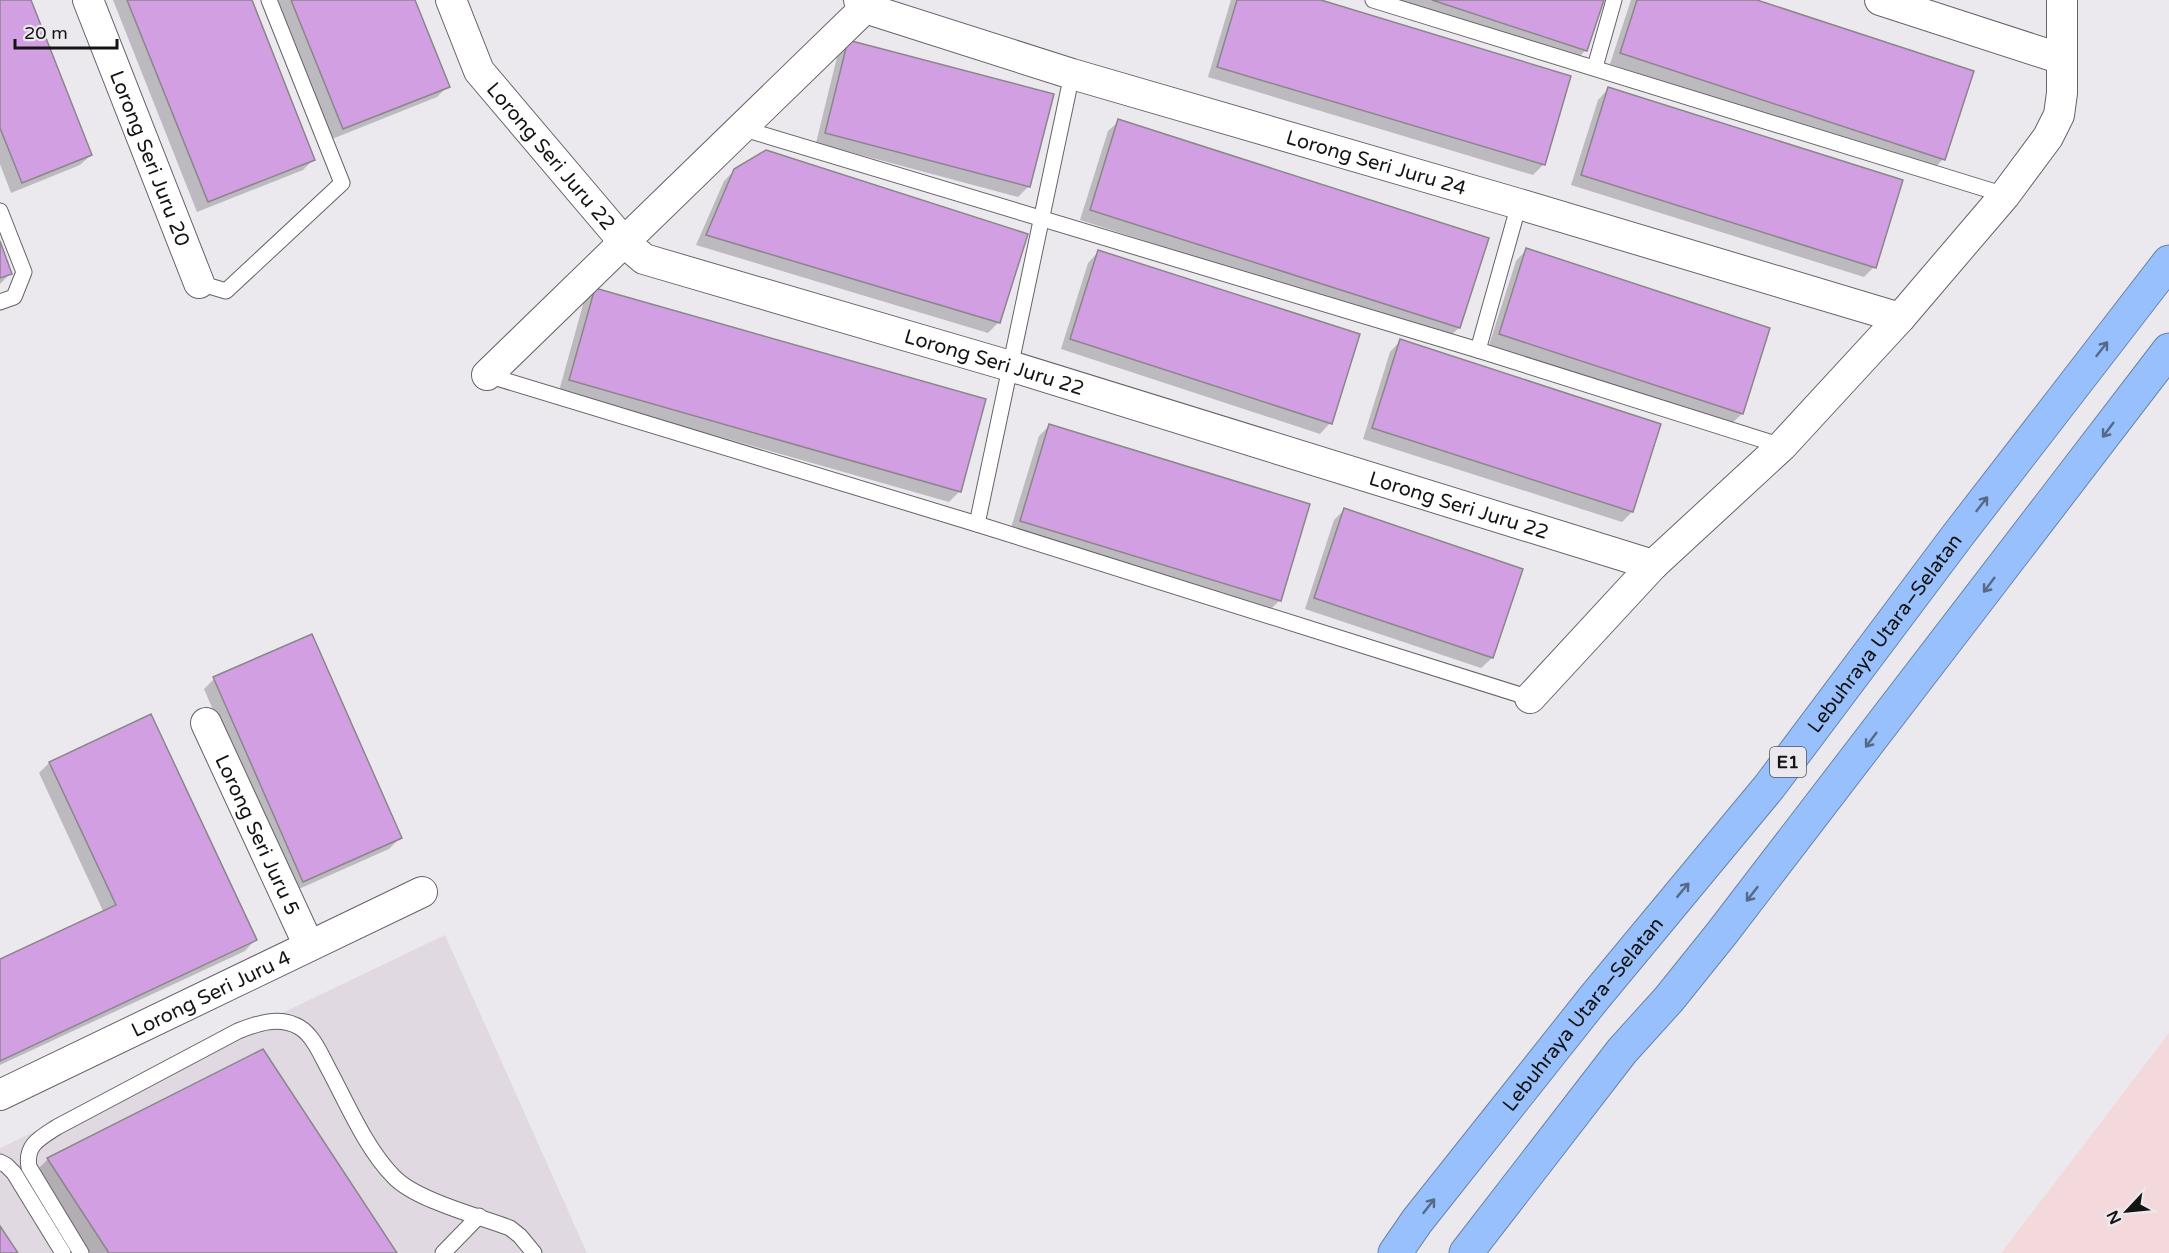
<svg xmlns="http://www.w3.org/2000/svg" width="2169" height="1253" font-family="'Varela Round',sans-serif">
  <style>
    .built { fill: #e0d9e2 }
    .industrial { fill: #f4d9dc }
    .shadow { fill: #0003 }
    .building { fill: #d29fe2; stroke: #89878a; stroke-width: 1.5 }
    .lines { fill: none; stroke-linecap: round; stroke-linejoin: round }
    .service-casing { stroke: #666367; stroke-width: 17 }
    .minor-casing { stroke: #666367; stroke-width: 32 }
    .motorway-casing { stroke: #6a84ab; stroke-width: 35 }
    .service { stroke: #fff; stroke-width: 15 }
    .minor { stroke: #fff; stroke-width: 30 }
    .motorway { stroke: #97c0fc; stroke-width: 33 }
    .oneway { stroke: #566a88 }
    .labels { text-anchor: middle; stroke-width: 4.5; stroke-linejoin: round; paint-order: stroke }
    .shield { fill: #ece9ee; stroke: #565456; stroke-width: 1.5 }
    .shield-label { font-size: 18px; font-weight: bold; fill: #151415 }
    .street-label { font-size: 20px; fill: #151415; stroke: #ece9ee }
  </style>
  <rect width="100%" height="100%" fill="#ece9ee"/>
  <!-- built -->
  <polygon class="built" points="445,935 587,1253 0,1253 0,1148"/>
  <!-- industrial -->
  <polygon class="industrial" points="2169,1033 2169,1253 2001,1253"/>
  <!-- shadow -->
  <g class="shadow">
    <polygon points="0,0 30,0 91,155 80,165 11,193 0,164"/>
    <polygon points="113,0 250,0 314,159 303,170 197,212"/>
    <polygon points="277,0 413,0 448,86 437,97 332,139"/>
    <polygon points="1231,0 1316,0 1569,77 1543,165 1533,175 1208,77"/>
    <polygon points="1391,0 1602,0 1586,50 1575,61"/>
    <polygon points="1631,0 1753,0 1943,159 1933,170 1610,64"/>
    <polygon points="849,42 1029,186 1018,197 816,143 838,53"/>
    <polygon points="1608,89 1874,267 1864,277 1571,185 1598,100"/>
    <polygon points="1119,121 1487,239 1459,328 1448,338 1080,220 1108,131"/>
    <polygon points="735,170 1026,235 998,323 988,333 696,245 724,181"/>
    <polygon points="0,245 11,273 0,284"/>
    <polygon points="1526,250 1742,414 1731,424 1489,345 1516,261"/>
    <polygon points="1098,252 1330,423 1320,434 1061,349 1088,263"/>
    <polygon points="595,290 960,491 949,502 559,391 584,301"/>
    <polygon points="1400,341 1632,512 1622,522 1363,439 1390,352"/>
    <polygon points="1050,425 1308,505 1279,601 1269,611 1010,531 1039,436"/>
    <polygon points="1344,510 1492,658 1481,668 1305,609 1334,520"/>
    <polygon points="214,679 400,838 389,849 292,892 204,689"/>
    <polygon points="49,763 255,940 245,951 0,1065 0,961 104,913 39,773"/>
    <polygon points="262,1051 395,1253 75,1253 27,1180 47,1160"/>
  </g>
  <!-- building -->
  <g class="building">
    <polygon points="0,0 31,0 92,155 22,183 0,128"/>
    <polygon points="127,0 252,0 315,160 208,202"/>
    <polygon points="291,0 415,0 450,87 343,129"/>
    <polygon points="1237,0 1321,0 1571,76 1545,165 1217,67"/>
    <polygon points="1432,0 1604,0 1587,51"/>
    <polygon points="1637,0 1757,0 1974,71 1945,160 1620,53"/>
    <polygon points="848,40 1054,94 1030,187 825,133"/>
    <polygon points="1608,87 1903,180 1876,268 1581,175"/>
    <polygon points="1118,119 1489,238 1460,328 1090,210"/>
    <polygon points="766,150 1028,234 1000,323 706,235 734,169"/>
    <polygon points="0,241 12,274 0,278"/>
    <polygon points="1526,248 1770,328 1743,414 1499,334"/>
    <polygon points="1098,250 1360,334 1332,424 1070,339"/>
    <polygon points="595,288 986,399 961,492 569,380"/>
    <polygon points="1400,339 1661,424 1633,512 1372,428"/>
    <polygon points="1049,424 1310,504 1281,601 1020,521"/>
    <polygon points="1344,508 1523,569 1493,658 1314,598"/>
    <polygon points="312,634 402,838 303,882 213,677"/>
    <polygon points="151,714 257,940 0,1061 0,959 116,905 49,762"/>
    <polygon points="263,1049 397,1253 109,1253 47,1158"/>
    <polygon points="0,1226 18,1253 0,1253"/>
  </g>
  <g class="lines">
    <defs>
      <g id="service">
        <polyline points="1373,0 2005,195"/>
        <polyline points="1595,67 1614,0"/>
        <polyline points="741,128 1478,350 1782,446"/>
        <polyline points="0,211 24,272 14,297 0,302"/>
        <polyline points="199,283 226,291 342,183 269,0"/>
        <polyline points="1478,350 1519,204"/>
        <polyline points="487,375 977,524 1530,698"/>
        <polyline points="977,524 1072,74"/>
        <polyline points="0,1162 6,1165 14,1173 63,1253"/>
        <path d="M81,1253L29,1167C25,1145 40,1138 57,1127L238,1031C258,1023 279,1016 299,1027C313,1035 321,1055 328,1068C347,1103 366,1149 394,1177C416,1200 478,1216 510,1228L520,1236L534,1253"/>
        <polyline points="443,1253 479,1216"/>
      </g>
      <g id="minor">
        <path id="s1" d="M88,0L199,283"/>
        <path id="s2" d="M451,0L479,71L624,242L644,259L1010,366L1653,565"/>
        <path id="s3" d="M859,0L865,8L1072,74L1519,204L1900,318"/>
        <polyline points="1880,0 2062,59"/>
        <polyline points="487,375 865,8"/>
        <polyline points="1530,698 1653,565 1782,446 1900,318 2005,195 2048,137 2059,115 2062,93 2062,0"/>
        <path id="s4" d="M206,723L309,946"/>
        <path id="s5" d="M0,1095L422,892"/>
      </g>
      <g id="motorway">
        <path id="s6" d="M1395,1253L1417,1221L1594,998L1769,787L1958,535L2169,262"/>
        <polyline points="1466,1253 1622,1051 1669,999 1722,933 2169,350"/>
      </g>
    </defs>
    <!-- service casing -->
    <use href="#service" class="service-casing"/>
    <!-- minor casing -->
    <use href="#minor" class="minor-casing"/>
    <!-- motorway casing -->
    <use href="#motorway" class="motorway-casing"/>
    <!-- service -->
    <use href="#service" class="service"/>
    <!-- minor -->
    <use href="#minor" class="minor"/>
    <!-- motorway -->
    <use href="#motorway" class="motorway"/>
  </g>
  <!-- one-way arrows -->
  <defs><path id="oneway-shaft" d="M-6 0H5M1.5-3L5.5 0L1.5 3" fill="none" stroke-width="1.6" stroke-linecap="round" stroke-linejoin="round" transform="scale(1.5)"/></defs>
  <g class="oneway">
    <use href="#oneway-shaft" transform="translate(2102 349) rotate(-52)"/>
    <use href="#oneway-shaft" transform="translate(2108 430) rotate(127)"/>
    <use href="#oneway-shaft" transform="translate(1982 504) rotate(-52)"/>
    <use href="#oneway-shaft" transform="translate(1989 585) rotate(127)"/>
    <use href="#oneway-shaft" transform="translate(1871 740) rotate(127)"/>
    <use href="#oneway-shaft" transform="translate(1683 890) rotate(-50)"/>
    <use href="#oneway-shaft" transform="translate(1752 894) rotate(128)"/>
    <use href="#oneway-shaft" transform="translate(1429 1206) rotate(-52)"/>
  </g>
  <g class="labels">
    <!-- shield labels -->
    <rect class="shield" x="1770" y="747" width="36" height="30" rx="4.5"/>
    <g class="shield-label">
      <text x="1788" y="768">E1</text>
    </g>
    <!-- street labels -->
    <g class="street-label">
      <text dy="7" stroke="none"><textPath href="#s2" startOffset="188">Lorong Seri Juru 22</textPath></text>
      <text dy="7" stroke="none"><textPath href="#s1" startOffset="170">Lorong Seri Juru 20</textPath></text>
      <text dy="7" stroke="none"><textPath href="#s3" startOffset="544">Lorong Seri Juru 24</textPath></text>
      <text dy="7" stroke="none"><textPath href="#s2" startOffset="692">Lorong Seri Juru 22</textPath></text>
      <text dy="7" stroke="none"><textPath href="#s2" startOffset="1178">Lorong Seri Juru 22</textPath></text>
      <text dy="7" stroke="none"><textPath href="#s6" startOffset="790">Lebuhraya Utara–Selatan</textPath></text>
      <text dy="7" stroke="none"><textPath href="#s4" startOffset="123">Lorong Seri Juru 5</textPath></text>
      <text dy="7" stroke="none"><textPath href="#s5" startOffset="234">Lorong Seri Juru 4</textPath></text>
      <text dy="7" stroke="none"><textPath href="#s6" startOffset="304">Lebuhraya Utara–Selatan</textPath></text>
    </g>
  </g>
  <!-- north arrow -->
  <g transform="translate(2127 1211) rotate(244)" stroke="#ece9ee" stroke-width="4.5" paint-order="stroke">
  <path d="M0-4.5L10 22L0 15L-10 22Z" fill="#151415"/>
  <text y="-9" font-size="16" font-weight="bold" text-anchor="middle" fill="#151415">N</text>
  </g>
  <!-- scale -->
  <path d="M15 39v9h102v-9" fill="none" stroke="#151415" stroke-width="3"/>
  <text x="24" y="39" font-size="18" fill="#151415" stroke="#ece9ee" stroke-width="4.5" paint-order="stroke">20 m</text>
</svg>
